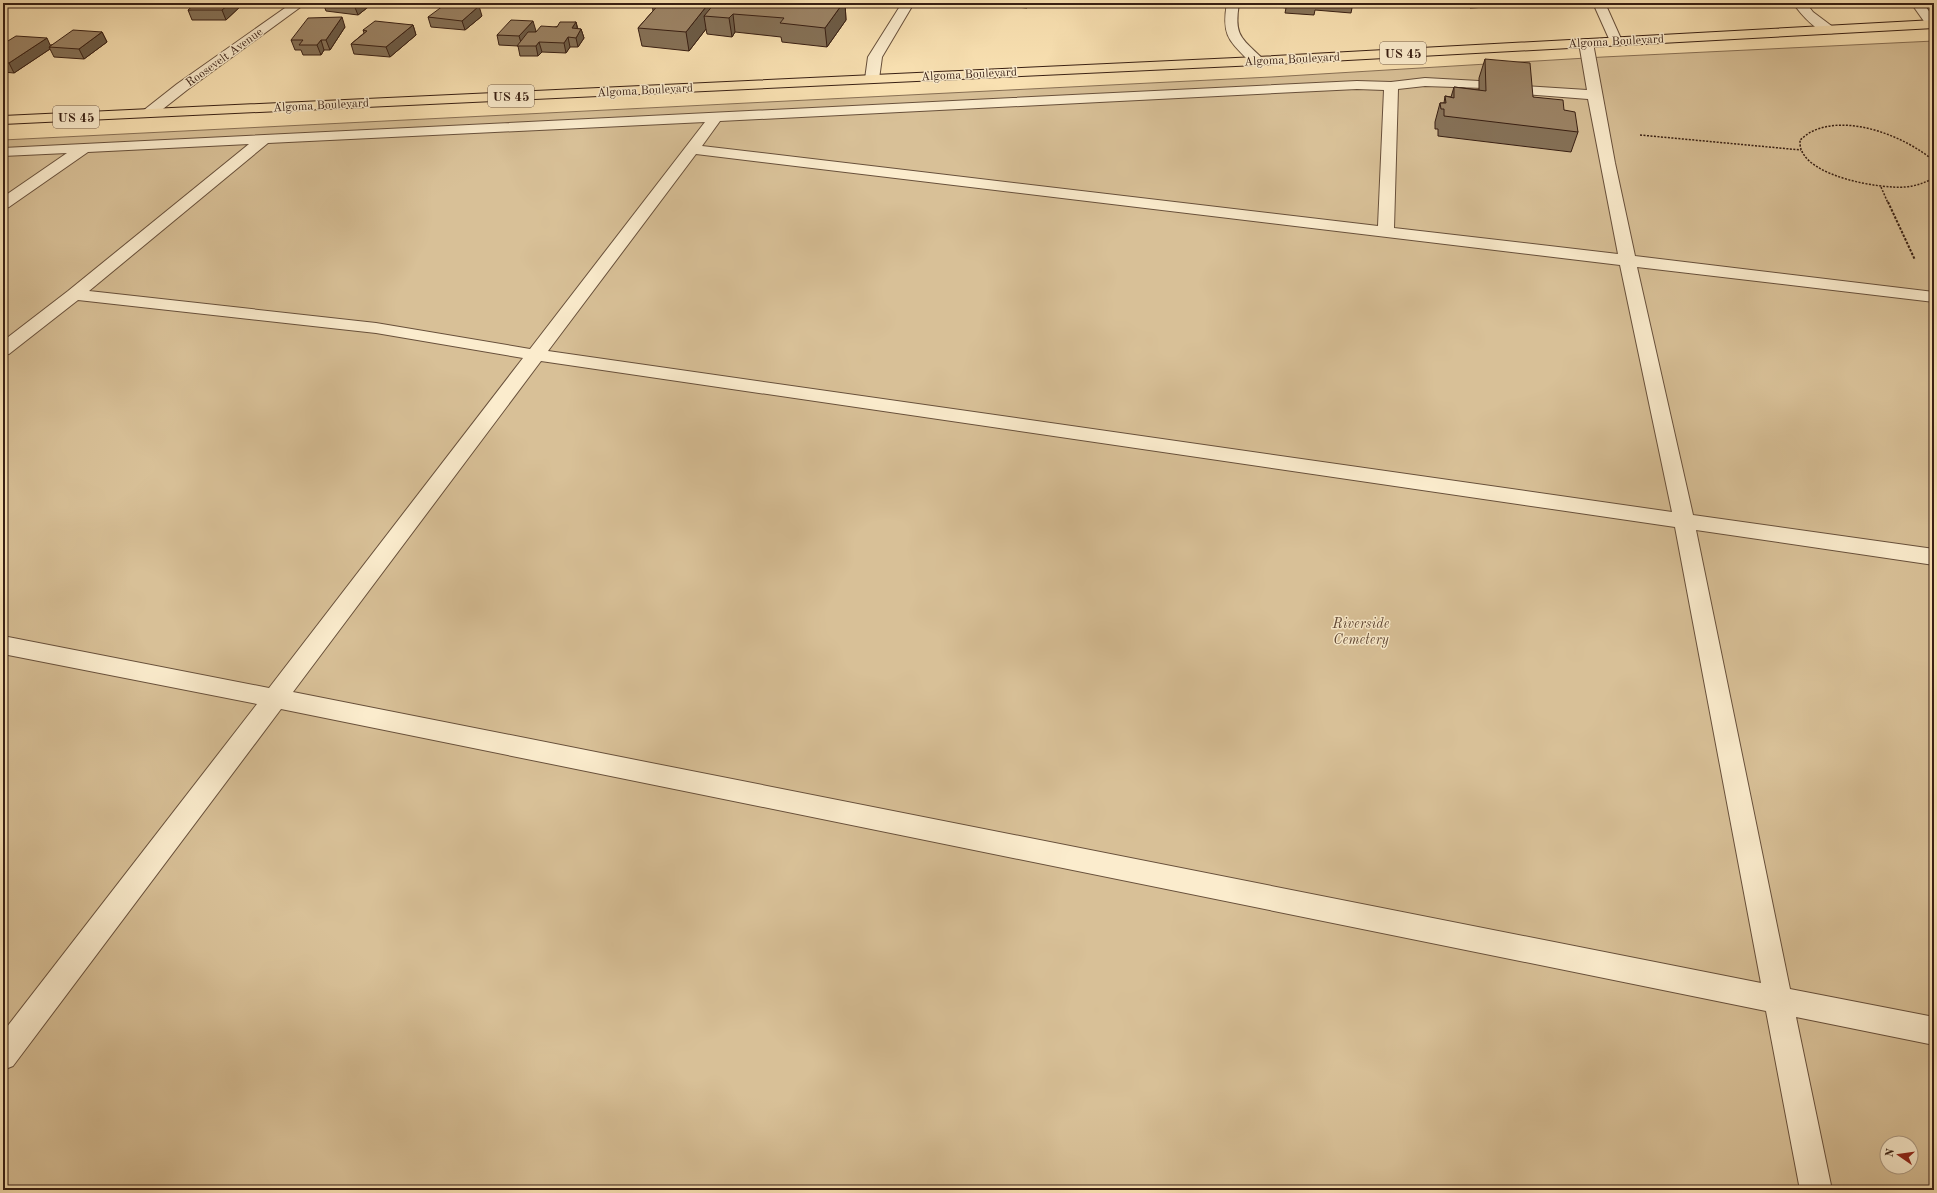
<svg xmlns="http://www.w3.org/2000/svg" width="1937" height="1193" font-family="'Old Standard TT',serif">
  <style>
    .green { fill: #d8c097; stroke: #887055; fill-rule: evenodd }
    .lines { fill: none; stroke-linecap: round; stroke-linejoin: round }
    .service-casing { stroke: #68503b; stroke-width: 2 }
    .minor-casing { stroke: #68503b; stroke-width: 2 }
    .primary-casing { stroke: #381f13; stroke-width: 2 }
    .path-far1 { stroke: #381f13; stroke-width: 1.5; stroke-dasharray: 2 1.5; stroke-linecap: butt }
    .path { stroke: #381f13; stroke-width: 2; stroke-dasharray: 2.5 1.5; stroke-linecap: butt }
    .service { fill: #fbeccd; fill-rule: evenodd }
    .minor { fill: #fbeccd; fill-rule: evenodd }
    .primary { fill: #f9e1b2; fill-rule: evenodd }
    .wall { fill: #867258; stroke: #381f13 }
    .shaded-wall { fill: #6d5c47; stroke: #381f13 }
    .building { fill: #9c8466; stroke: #381f13 }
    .labels { text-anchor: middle; stroke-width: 3; stroke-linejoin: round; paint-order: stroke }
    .far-street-label { font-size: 12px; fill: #381f13; stroke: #fbeccd }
    .shield { fill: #fbeccd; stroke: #725c4b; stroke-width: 1 }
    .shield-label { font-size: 13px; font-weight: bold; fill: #381f13 }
    .park-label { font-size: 14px; font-style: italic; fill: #604734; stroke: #fbeccd }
  </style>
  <rect width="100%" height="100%" fill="#f9e1b2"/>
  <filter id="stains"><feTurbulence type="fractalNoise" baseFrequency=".005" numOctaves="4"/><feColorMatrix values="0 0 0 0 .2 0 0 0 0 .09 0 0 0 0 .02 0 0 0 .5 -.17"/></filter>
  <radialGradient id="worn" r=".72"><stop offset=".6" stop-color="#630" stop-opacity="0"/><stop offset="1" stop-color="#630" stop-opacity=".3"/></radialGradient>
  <!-- green -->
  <path class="green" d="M1934,41V1190H3V140L1271,77L1603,57ZM1887,1143H1911V1167H1887Z"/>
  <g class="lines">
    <defs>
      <g id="service">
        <path d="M1227,3H1239C1234,35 1240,37 1262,58L1264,61L1262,64H1252C1230,41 1221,37 1227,3Z"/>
        <path d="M1793,3H1806L1813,12L1833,27L1834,30L1833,33C1819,36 1800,13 1793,3Z"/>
        <polygon points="1911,3 1923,3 1934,18 1934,27 1928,27"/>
        <path d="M1586,39L1591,40L1593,43L1615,163L1635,256L1934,292V302L1637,267L1693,515L1934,549V565L1696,530L1790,989L1934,1017V1045L1796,1017L1832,1190H1800L1766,1011L281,709L13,1066L3,1070V1032L257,704L3,654V636L269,688L523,358L376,333L78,300L9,354L3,355V341L68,291L249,144L88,152L9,207L3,209V197L67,153L3,156V148L1357,81L1391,82L1425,78L1479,81L1484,82L1486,85L1484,88L1425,86L1398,89L1394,228L1618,254L1588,99L1524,94L1519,93L1517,90L1519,87L1524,86L1587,90L1579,43L1581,40ZM1357,89L1384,90L1378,226L702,146L720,121ZM705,122L530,349L376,323L89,291L268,143ZM696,154L1620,265L1672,512L548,351ZM541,361L1675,527L1761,983L293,692Z"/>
      </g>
      <g id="minor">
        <polygon points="292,3 306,3 187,90 154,116 144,116 142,113 144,110 177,84"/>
        <polygon points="902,3 914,3 882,57 879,79 877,82 867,82 865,79 868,57"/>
        <polygon points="1593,3 1605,3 1622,41 1621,44 1611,44 1610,41"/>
      </g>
      <polygon id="primary" points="1934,20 1934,28 1257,65 3,124 3,116 1257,57"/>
    </defs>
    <!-- service casing -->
    <use href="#service" class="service-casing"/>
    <!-- minor casing -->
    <use href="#minor" class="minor-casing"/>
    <!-- primary casing -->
    <use href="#primary" class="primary-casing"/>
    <!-- path-far1 -->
    <g class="path-far1">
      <polyline points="1640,135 1801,150"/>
      <path d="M1934,161C1906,137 1849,114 1813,131C1808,133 1804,137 1800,140C1800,143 1800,147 1801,149C1810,177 1880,189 1905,187C1916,186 1924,183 1934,178"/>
      <polyline points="1881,187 1888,203"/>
    </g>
    <!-- path -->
    <polyline class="path" points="1888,202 1915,260"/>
    <!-- service -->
    <use href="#service" class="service"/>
    <!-- minor -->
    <use href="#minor" class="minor"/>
    <!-- primary -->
    <use href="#primary" class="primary"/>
  </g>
  <!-- wall -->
  <g class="wall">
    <polygon points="244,3 226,20 192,20 188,10"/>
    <polygon points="323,3 372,3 372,4 358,15 326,11"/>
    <polygon points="652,3 845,3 846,20 827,47 782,42 781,37 735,32 732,37 707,34 706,29 689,51 642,46 638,28 653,11"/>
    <polygon points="986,3 1030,3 1027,8 986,4"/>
    <polygon points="1279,3 1353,3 1351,13 1315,10 1314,15 1285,13 1286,8 1279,7"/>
    <polygon points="1466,3 1523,3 1522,5 1470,8"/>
    <polygon points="482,16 465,30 431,27 428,17"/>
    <polygon points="576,22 578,29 581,29 584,38 578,47 570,47 566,53 542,52 538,56 520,56 518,46 499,45 497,35 536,31 534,32"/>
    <polygon points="413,25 416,35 390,57 354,54 351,44 364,33 363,30"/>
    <polygon points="345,27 330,50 324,50 321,55 303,55 301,50 295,50 291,40"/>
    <polygon points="102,32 107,42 84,59 54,57 50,49 14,73 3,72 3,44 51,45"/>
    <polygon points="1485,59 1533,97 1564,110 1578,132 1571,152 1438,136 1438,129 1435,129 1435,122 1440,103 1444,103 1445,96 1451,97 1454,87 1479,90 1479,78"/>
  </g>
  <!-- shaded-wall -->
  <g class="shaded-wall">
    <polygon points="230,3 244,3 226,20 222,10"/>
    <polygon points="357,3 372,3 372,4 358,15 354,5"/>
    <polygon points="709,3 726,3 704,16 706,29 689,51 686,32"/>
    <polygon points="843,3 845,3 846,20 827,47 825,28"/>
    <polygon points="1027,3 1030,3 1027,8"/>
    <polygon points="479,6 482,16 465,30 462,21"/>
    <polygon points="733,14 735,32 732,37 729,18"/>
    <polygon points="342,17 345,27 330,50 326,40"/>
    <polygon points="533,21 536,31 522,46 519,36"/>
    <polygon points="576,22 578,32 574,38 572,28"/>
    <polygon points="413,25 416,35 390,57 386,47"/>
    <polygon points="581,29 584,38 578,47 576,38"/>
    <polygon points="102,32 107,42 84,59 79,49"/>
    <polygon points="568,37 570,47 566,53 564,43"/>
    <polygon points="47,38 51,47 49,47 50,49 14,73 9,63"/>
    <polygon points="321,40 324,50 321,55 317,45"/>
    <polygon points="539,42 542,52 538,56 536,46"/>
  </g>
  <!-- building -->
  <g class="building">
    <polygon points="196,3 230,3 222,10 188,10"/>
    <polygon points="336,3 357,3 354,5"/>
    <polygon points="447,3 449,3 479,6 462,21 428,17"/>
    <polygon points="660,3 709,3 686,32 638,28"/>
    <polygon points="715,3 843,3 825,28 780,23 784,18 733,14 729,18 704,16"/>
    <polygon points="342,17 326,40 321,40 317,45 299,45 303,40 291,40 308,18"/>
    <polygon points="511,20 533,21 519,36 497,35"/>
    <polygon points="375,21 413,25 386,47 351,44 367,31 363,30"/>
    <polygon points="560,22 576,22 572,28 581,29 576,38 568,37 564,43 539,42 536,46 517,46 528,32 536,32 541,26 557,27"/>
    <polygon points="73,30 102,32 79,49 49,47"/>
    <polygon points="16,36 47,38 9,63 3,62 3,44"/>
    <polygon points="1485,59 1530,63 1533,97 1563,100 1564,110 1575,112 1578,132 1444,116 1444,109 1441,109 1440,103 1446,103 1445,96 1454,98 1454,87 1486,91"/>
  </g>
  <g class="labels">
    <!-- far-street labels -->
    <g class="far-street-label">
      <text transform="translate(1616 41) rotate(-3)" y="4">Algoma Boulevard</text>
      <text transform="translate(224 57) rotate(-36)" y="4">Roosevelt Avenue</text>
      <text transform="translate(1292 59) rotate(-3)" y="4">Algoma Boulevard</text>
      <text transform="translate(969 74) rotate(-3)" y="4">Algoma Boulevard</text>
      <text transform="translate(645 90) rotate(-3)" y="4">Algoma Boulevard</text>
      <text transform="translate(321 105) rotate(-3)" y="4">Algoma Boulevard</text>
    </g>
    <!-- shield labels -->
    <g class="shield">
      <rect x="1380" y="42" width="46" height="22" rx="3"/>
      <rect x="488" y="85" width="46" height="22" rx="3"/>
      <rect x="53" y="106" width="46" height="22" rx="3"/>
    </g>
    <g class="shield-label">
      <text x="1403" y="58">US 45</text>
      <text x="511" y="101">US 45</text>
      <text x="76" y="122">US 45</text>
    </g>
    <!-- park labels -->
    <g class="park-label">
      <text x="1361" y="628">Riverside<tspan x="1361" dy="16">Cemetery</tspan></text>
    </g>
  </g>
  <!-- margin -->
  <rect width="1937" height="1193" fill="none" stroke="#f9e1b2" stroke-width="16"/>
  <rect x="4" y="4" width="1929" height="1185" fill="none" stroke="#381f13" stroke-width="2"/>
  <rect x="8" y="8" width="1921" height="1177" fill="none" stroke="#381f13"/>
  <!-- north arrow -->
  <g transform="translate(1899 1155) rotate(283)"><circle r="19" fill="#fbeccd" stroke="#ad9a83"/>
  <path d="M0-3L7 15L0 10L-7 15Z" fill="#8f2418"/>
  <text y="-6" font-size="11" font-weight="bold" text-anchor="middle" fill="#381f13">N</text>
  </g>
  <rect width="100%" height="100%" filter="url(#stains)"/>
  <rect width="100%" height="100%" fill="url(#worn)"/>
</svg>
